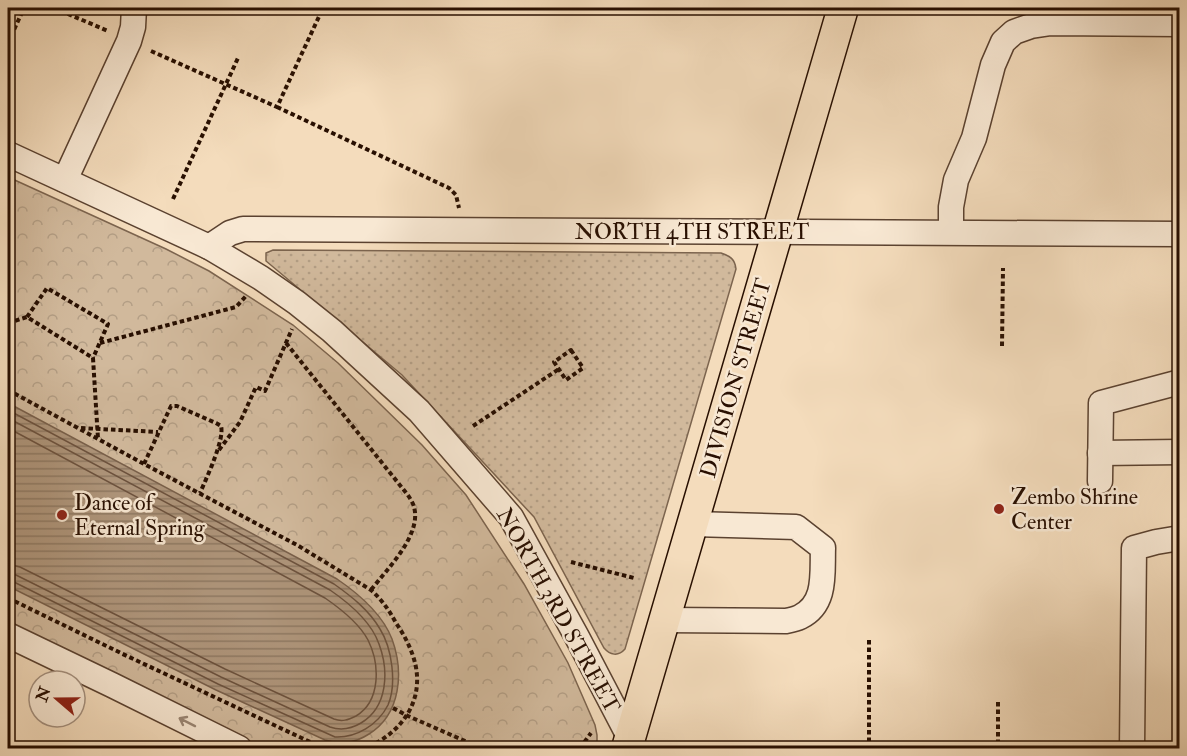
<svg xmlns="http://www.w3.org/2000/svg" width="1187" height="756" font-family="'IM FELL Double Pica',serif">
  <style>
    .grass { fill: url(#grass-dots); stroke: #7c644e; stroke-width: 1.5 }
    .park { fill: url(#park-crowns); stroke: #7c644e; stroke-width: 1.5 }
    .water { fill: url(#water-rules); stroke: #79604b; stroke-width: 1.5 }
    .lines { fill: none; stroke-linecap: round; stroke-linejoin: round }
    .shore { stroke: #6c523e; stroke-width: 1.5 }
    .minor-casing { stroke: #5b4230; stroke-width: 27 }
    .major-casing { stroke: #280f01; stroke-width: 33 }
    .path { stroke: #280f01; stroke-width: 4; stroke-dasharray: 4.5 3; stroke-linecap: butt }
    .minor { stroke: #f8e8d3; stroke-width: 24 }
    .major { stroke: #f4dcbc; stroke-width: 30 }
    .oneway { stroke: #9a8674 }
    .poi-dot { fill: #8f2418; stroke: #f8e8d3; stroke-width: 2 }
    .labels { text-anchor: middle; stroke-width: 5; stroke-linejoin: round; paint-order: stroke }
    .street-label { font-size: 22px; fill: #280f01; stroke: #f8e8d3 }
    .poi-label { font-size: 22px; fill: #280f01; stroke: #f8e8d3; text-anchor: start }
  </style>
  <defs>
    <pattern id="grass-dots" width="8" height="8" patternUnits="userSpaceOnUse" patternTransform="scale(1.5)"><rect width="8" height="8" fill="#d1b99c"/><path d="M2 2h.1M6 6h.1" fill="none" stroke="#b39e85" stroke-width="1.8" stroke-linecap="round"/></pattern>
    <pattern id="park-crowns" width="20" height="18" patternUnits="userSpaceOnUse" patternTransform="scale(1.5)"><rect width="20" height="18" fill="#d1b99c"/><path d="M2 6a3 3 0 1 1 6 0M12 15a3 3 0 1 1 6 0" fill="none" stroke="#b39e85"/></pattern>
    <pattern id="water-rules" width="6" height="5" patternUnits="userSpaceOnUse" patternTransform="scale(1.5)"><rect width="6" height="5" fill="#af967c"/><path d="M0 2.5h6" fill="none" stroke="#8e7963"/></pattern>
  </defs>
  <rect width="100%" height="100%" fill="#f4dcbc"/>
  <filter id="stains"><feTurbulence type="fractalNoise" baseFrequency=".00333" numOctaves="4"/><feColorMatrix values="0 0 0 0 .2 0 0 0 0 .09 0 0 0 0 .02 0 0 0 .5 -.17"/></filter>
  <radialGradient id="worn" r=".72"><stop offset=".6" stop-color="#630" stop-opacity="0"/><stop offset="1" stop-color="#630" stop-opacity=".3"/></radialGradient>
  <!-- grass -->
  <path class="grass" d="M273,250L721,253C730,256 735,259 736,269L625,649C618,657 610,655 604,648L534,517L402,375L266,261V253Z"/>
  <!-- park -->
  <polygon class="park" points="8,177 166,249 209,271 293,325 338,363 422,445 466,495 524,584 568,663 595,725 597,735 597,748 262,748 114,674 8,622"/>
  <!-- water -->
  <path class="water" d="M8,403L337,579C359,594 382,613 392,639C404,672 401,714 369,734C355,743 342,745 325,740L216,690L8,586Z"/>
  <g class="lines">
    <!-- shore -->
    <g class="shore">
      <path d="M8,410L334,584C351,596 369,610 380,629C392,648 397,684 388,705C378,725 356,738 335,737L218,684L12,581H8"/>
      <path d="M8,418L330,590C349,603 371,621 379,644C389,671 388,707 361,723C351,729 342,731 330,727L221,677L16,575L8,573"/>
      <path d="M8,428L325,598C341,609 359,623 368,640C380,664 381,701 356,716C348,720 342,722 334,719L225,669L20,567L8,564"/>
    </g>
    <defs>
      <g id="minor">
        <polyline points="8,154 209,247 261,278 297,303 332,331 419,411 511,517 577,637 634,746"/>
        <polyline points="65,180 129,41 133,27 134,8"/>
        <polyline points="951,232 951,207 956,180 974,138 993,65 1003,42 1014,32 1031,26 1051,23 1180,24"/>
        <polyline points="209,247 230,233 243,229 1180,234"/>
        <polyline points="1100,453 1180,452"/>
        <polyline points="1100,481 1101,403 1180,382"/>
        <path d="M665,620L786,621C791,620 796,619 800,617C827,604 822,573 823,548L796,527L693,524"/>
        <polyline points="8,635 112,685 239,748"/>
        <polyline points="1132,748 1134,548 1156,542 1180,538"/>
      </g>
      <polyline id="major" points="627,748 843,8"/>
    </defs>
    <!-- minor casing -->
    <use href="#minor" class="minor-casing"/>
    <!-- major casing -->
    <use href="#major" class="major-casing"/>
    <!-- path -->
    <g class="path">
      <polyline points="54,8 108,31"/>
      <polyline points="8,43 24,8"/>
      <polyline points="151,51 277,107 323,8"/>
      <polyline points="277,107 449,188 456,195 459,208"/>
      <polyline points="173,199 238,58"/>
      <polyline points="27,317 47,288 108,324 93,358"/>
      <polyline points="8,323 27,317 93,358 98,439"/>
      <polyline points="100,343 236,307 246,296"/>
      <path d="M286,343L407,494C410,498 413,503 414,507C422,535 387,569 371,590"/>
      <polyline points="1002,346 1003,268"/>
      <polygon points="571,350 583,368 566,380 554,362"/>
      <path d="M8,390L144,464L297,545L371,590C382,600 389,610 396,623C403,633 409,644 413,656C427,697 404,732 366,748"/>
      <polyline points="473,426 559,369"/>
      <polyline points="81,428 158,432"/>
      <polyline points="219,450 240,422 256,387 265,391 292,329"/>
      <path d="M144,464L171,406H177L216,423L221,426C225,439 206,479 200,493"/>
      <polyline points="571,562 634,578"/>
      <polyline points="8,598 127,656 323,748"/>
      <polyline points="869,640 869,748"/>
      <polyline points="998,702 998,748"/>
      <polyline points="393,708 408,716 481,748"/>
      <polyline points="580,748 591,733"/>
    </g>
    <!-- minor -->
    <use href="#minor" class="minor"/>
    <!-- major -->
    <use href="#major" class="major"/>
  </g>
  <!-- one-way arrows -->
  <defs><path id="oneway-shaft" d="M-6 0H5M1.5-3L5.5 0L1.5 3" fill="none" stroke-width="1.6" stroke-linecap="round" stroke-linejoin="round" transform="scale(1.5)"/></defs>
  <use class="oneway" href="#oneway-shaft" transform="translate(187 722) rotate(-153)"/>
  <!-- markers -->
  <g class="poi-dot">
    <circle cx="999" cy="509" r="6"/>
    <circle cx="62" cy="515" r="6"/>
  </g>
  <g class="labels">
    <!-- street labels -->
    <g class="street-label">
      <text x="692" y="239">NORTH 4TH STREET</text>
      <text transform="translate(735 378) rotate(-74)" y="8">DIVISION STREET</text>
      <text transform="translate(559 610) rotate(61)" y="8">NORTH 3RD STREET</text>
    </g>
    <!-- poi labels -->
    <g class="poi-label">
      <text x="1011" y="504">Zembo Shrine<tspan x="1011" dy="25">Center</tspan></text>
      <text x="74" y="510">Dance of<tspan x="74" dy="25">Eternal Spring</tspan></text>
    </g>
  </g>
  <!-- margin -->
  <rect width="1187" height="756" fill="none" stroke="#f4dcbc" stroke-width="30"/>
  <rect x="9" y="9" width="1169" height="738" fill="none" stroke="#280f01" stroke-width="3"/>
  <rect x="15" y="15" width="1157" height="726" fill="none" stroke="#280f01" stroke-width="1.5"/>
  <!-- north arrow -->
  <g transform="translate(57 699) rotate(290)"><circle r="28" fill="#f8e8d3" stroke="#a5917f" stroke-width="1.5"/>
  <path d="M0-4.5L10 22L0 15L-10 22Z" fill="#8f2418"/>
  <text y="-9" font-size="16" font-weight="bold" text-anchor="middle" fill="#280f01">N</text>
  </g>
  <rect width="100%" height="100%" filter="url(#stains)"/>
  <rect width="100%" height="100%" fill="url(#worn)"/>
</svg>
